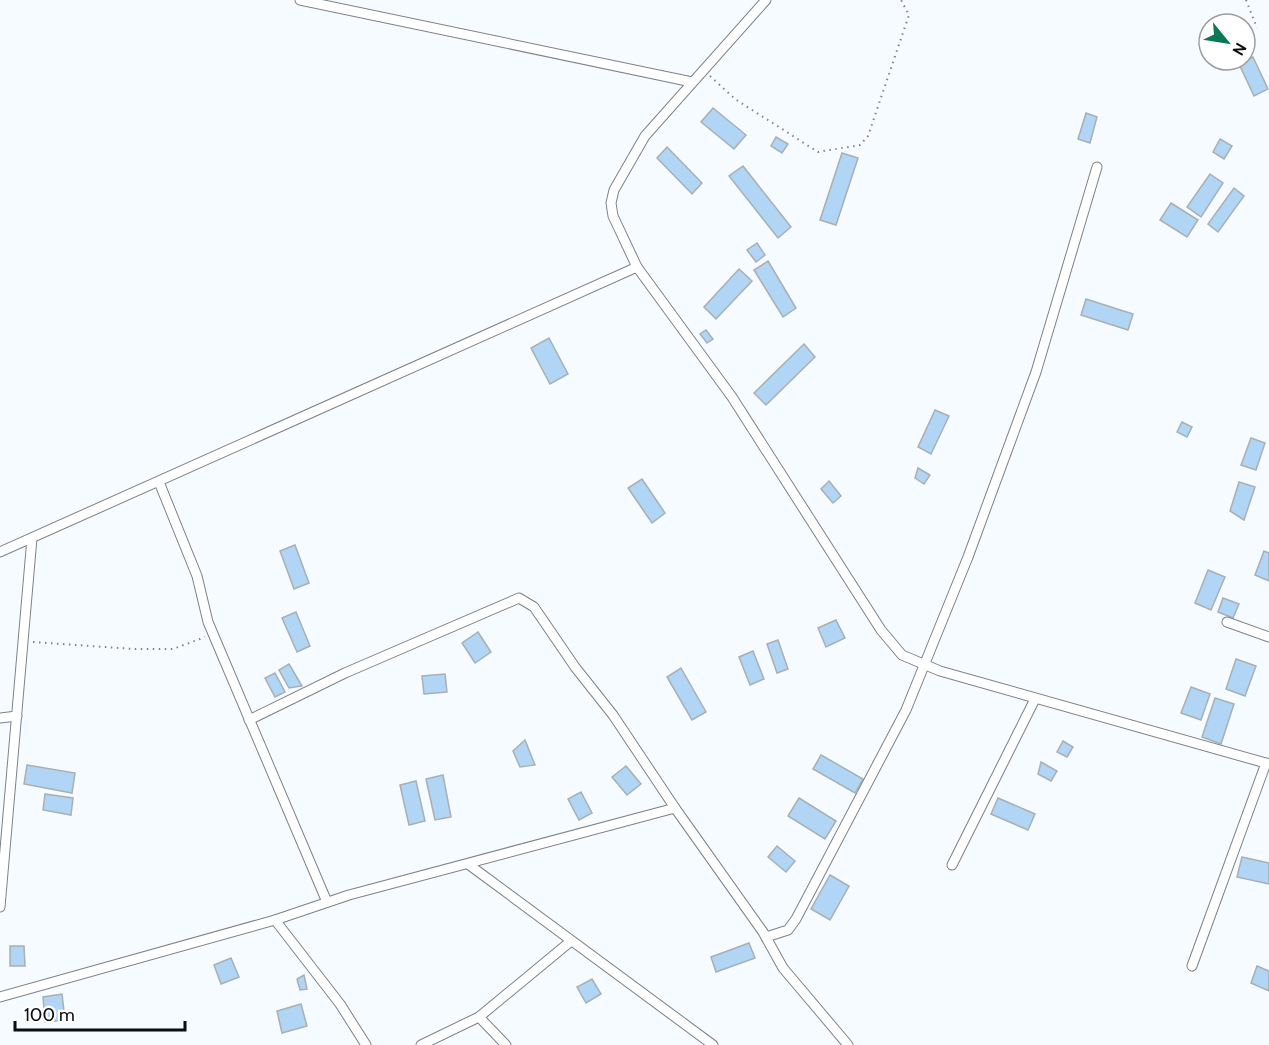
<svg xmlns="http://www.w3.org/2000/svg" width="1269" height="1045" font-family="Cabin,sans-serif">
  <style>
    .building { fill: #b0d5f5; stroke: #a8afb5; stroke-width: 1.5 }
    .lines { fill: none; stroke-linecap: round; stroke-linejoin: round }
    .street-casing { stroke: #7c8288; stroke-width: 11 }
    .path { stroke: #818487; stroke-width: 2; stroke-dasharray: 1.5 4.5; stroke-linecap: butt }
    .street { stroke: #fff; stroke-width: 9 }
  </style>
  <rect width="100%" height="100%" fill="#f6fbff"/>
  <!-- building -->
  <g class="building">
    <polygon points="1253,57 1268,89 1254,96 1239,64"/>
    <polygon points="713,108 746,135 734,149 701,122"/>
    <polygon points="1086,113 1097,117 1090,143 1078,139"/>
    <polygon points="776,137 788,144 782,153 771,146"/>
    <polygon points="1220,139 1232,146 1224,159 1213,152"/>
    <polygon points="667,147 702,183 692,194 657,158"/>
    <polygon points="842,153 858,158 836,225 820,220"/>
    <polygon points="743,166 791,227 778,238 729,176"/>
    <polygon points="1210,174 1223,183 1201,217 1187,207"/>
    <polygon points="1234,188 1244,196 1218,232 1208,224"/>
    <polygon points="1171,203 1198,220 1187,237 1160,220"/>
    <polygon points="757,243 765,255 756,262 747,250"/>
    <polygon points="768,261 796,308 783,317 754,270"/>
    <polygon points="739,269 752,281 716,319 704,307"/>
    <polygon points="1086,299 1133,314 1128,330 1081,315"/>
    <polygon points="706,330 713,339 707,343 700,334"/>
    <polygon points="549,338 568,374 550,384 531,348"/>
    <polygon points="804,344 815,357 766,405 754,393"/>
    <polygon points="935,410 949,416 931,454 918,447"/>
    <polygon points="1182,422 1192,427 1187,437 1177,432"/>
    <polygon points="1251,438 1265,443 1256,470 1241,465"/>
    <polygon points="918,468 930,475 924,484 915,478"/>
    <polygon points="642,479 665,513 652,523 628,488"/>
    <polygon points="829,481 841,496 833,503 821,489"/>
    <polygon points="1239,482 1255,487 1244,520 1230,511"/>
    <polygon points="295,545 309,583 294,589 280,551"/>
    <polygon points="1264,551 1269,553 1269,581 1255,575"/>
    <polygon points="1208,570 1225,577 1211,610 1195,603"/>
    <polygon points="1223,598 1239,604 1233,618 1218,612"/>
    <polygon points="296,612 310,646 297,652 282,618"/>
    <polygon points="836,620 845,638 826,647 818,628"/>
    <polygon points="478,632 491,652 475,663 462,643"/>
    <polygon points="778,640 788,669 777,673 767,644"/>
    <polygon points="753,651 764,679 750,685 739,657"/>
    <polygon points="1236,659 1256,666 1245,696 1226,689"/>
    <polygon points="289,664 302,686 289,688 279,670"/>
    <polygon points="681,668 706,712 692,720 667,677"/>
    <polygon points="275,673 285,692 275,697 265,678"/>
    <polygon points="445,674 447,692 424,694 422,676"/>
    <polygon points="1191,687 1210,694 1201,720 1181,713"/>
    <polygon points="1215,698 1234,704 1221,744 1202,737"/>
    <polygon points="525,740 535,765 520,767 513,751"/>
    <polygon points="1063,741 1073,747 1067,757 1057,752"/>
    <polygon points="821,755 863,779 855,793 813,769"/>
    <polygon points="1041,762 1057,771 1051,781 1038,774"/>
    <polygon points="27,765 75,773 72,793 24,784"/>
    <polygon points="626,766 641,784 627,795 612,777"/>
    <polygon points="443,775 451,817 435,820 426,779"/>
    <polygon points="416,781 425,821 409,825 400,785"/>
    <polygon points="581,792 592,813 579,820 568,799"/>
    <polygon points="45,794 73,798 71,815 43,810"/>
    <polygon points="799,798 836,821 825,839 788,816"/>
    <polygon points="998,798 1035,814 1028,830 991,814"/>
    <polygon points="777,846 795,861 786,872 768,857"/>
    <polygon points="1242,857 1269,863 1269,884 1237,877"/>
    <polygon points="830,875 849,886 830,920 811,909"/>
    <polygon points="749,943 755,958 716,972 711,957"/>
    <polygon points="10,946 24,946 25,966 10,966"/>
    <polygon points="231,958 239,977 221,984 214,965"/>
    <polygon points="1257,966 1269,971 1269,991 1251,983"/>
    <polygon points="304,975 307,989 300,990 297,979"/>
    <polygon points="592,979 601,994 586,1003 577,987"/>
    <polygon points="62,994 65,1020 45,1022 43,997"/>
    <polygon points="301,1004 307,1026 282,1033 277,1011"/>
  </g>
  <g class="lines">
    <defs>
      <g id="street">
        <polyline points="300,0 692,82"/>
        <polyline points="766,0 645,136 614,190 611,203 613,216 637,267 732,397 881,630 902,655 940,671 1269,764"/>
        <polyline points="159,482 197,576 208,622 327,902"/>
        <polyline points="0,552 637,267"/>
        <polyline points="1227,622 1269,637"/>
        <polyline points="0,718 17,716"/>
        <polyline points="249,720 345,673 519,598 534,607 575,667 613,715 675,808"/>
        <polyline points="468,864 713,1045"/>
        <polyline points="952,865 1035,699"/>
        <polyline points="0,907 32,538"/>
        <polyline points="275,920 340,1004 366,1045"/>
        <polyline points="766,937 788,930 796,919 906,710 968,557 1036,372 1097,167"/>
        <polyline points="1192,966 1266,763"/>
        <polyline points="0,997 275,920 349,895 675,808 763,932 783,968 848,1045"/>
        <polyline points="479,1017 506,1045"/>
        <polyline points="421,1045 479,1017 571,941"/>
      </g>
    </defs>
    <!-- street casing -->
    <use href="#street" class="street-casing"/>
    <!-- path -->
    <g class="path">
      <polyline points="1246,0 1257,28"/>
      <polyline points="710,76 735,99 818,152 860,145 868,136 909,15 901,0"/>
      <polyline points="33,642 134,649 173,649 205,637"/>
    </g>
    <!-- street -->
    <use href="#street" class="street"/>
  </g>
  <!-- north arrow -->
  <g transform="translate(1227 42) rotate(120)"><circle r="28" fill="#ffffff" stroke="#9d9e9f" stroke-width="1.5"/>
  <path d="M0-4.5L10 22L0 15L-10 22Z" fill="#0b7852"/>
  <text y="-9" font-size="16" font-weight="bold" text-anchor="middle" fill="#0b0d0f">N</text>
  </g>
  <!-- scale -->
  <path d="M15 1021v9h170v-9" fill="none" stroke="#0b0d0f" stroke-width="3"/>
  <text x="24" y="1021" font-size="18" fill="#0b0d0f" stroke="#ffffff" stroke-width="4.5" paint-order="stroke">100 m</text>
</svg>
